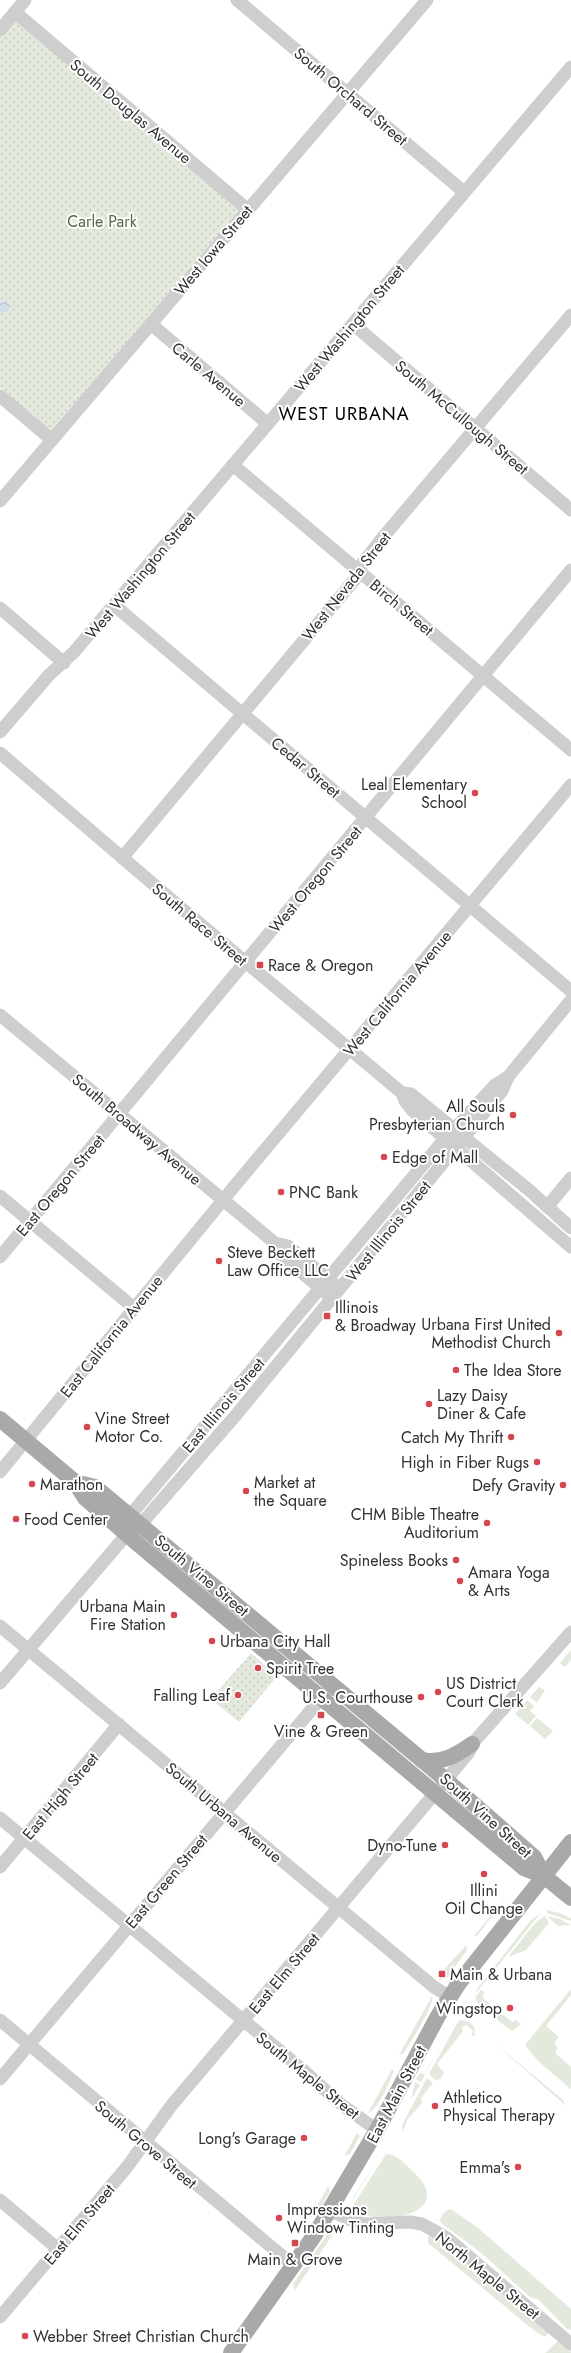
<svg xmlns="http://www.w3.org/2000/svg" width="571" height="2353" font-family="Jost,sans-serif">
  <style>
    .green { fill: #e4e9de }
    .park { fill: url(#park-dots) }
    .water { fill: url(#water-waves) }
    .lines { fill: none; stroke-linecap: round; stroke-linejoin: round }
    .minor { stroke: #cecece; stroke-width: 13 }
    .major { stroke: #a9a9a9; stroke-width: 16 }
    .poi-dot { fill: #d5464f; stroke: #fff; stroke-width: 1.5 }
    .labels { text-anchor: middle; stroke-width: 4; stroke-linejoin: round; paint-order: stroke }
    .street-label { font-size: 16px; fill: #313131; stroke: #fff }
    .park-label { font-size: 16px; fill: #546942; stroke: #fff }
    .poi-label { font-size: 16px; fill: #313131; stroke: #fff; text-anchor: start }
    .quarter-label { font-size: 18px; letter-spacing: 1px; fill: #000; stroke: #fff }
  </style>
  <defs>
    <pattern id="park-dots" width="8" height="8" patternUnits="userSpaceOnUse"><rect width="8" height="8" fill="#e4e9de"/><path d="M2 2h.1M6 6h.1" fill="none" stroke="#c4c8bf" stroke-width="1.8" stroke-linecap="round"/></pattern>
    <pattern id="water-waves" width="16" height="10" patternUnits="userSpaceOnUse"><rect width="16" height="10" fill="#cfdfea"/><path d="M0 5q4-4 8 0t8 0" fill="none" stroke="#b2c0c9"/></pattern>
  </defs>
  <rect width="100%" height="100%" fill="#fff"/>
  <!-- green -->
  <g class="green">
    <polygon points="571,1650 571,1660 565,1667 560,1663"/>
    <polygon points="539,1687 545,1690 537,1703 530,1697"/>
    <polygon points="527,1700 534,1706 530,1711 536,1716 528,1725 515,1714"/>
    <polygon points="537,1718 553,1731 545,1739 530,1726"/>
    <polygon points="508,1895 477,1936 474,1936"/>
    <polygon points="547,1910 560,1913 571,1918 571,1921 547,1913"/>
    <polygon points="542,1912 535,1920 476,1993 477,1989 530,1921"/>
    <polygon points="545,1916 549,1923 526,1950 508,1957 536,1922"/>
    <polygon points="547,1916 560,1919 571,1925 558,1926"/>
    <polygon points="466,1945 467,1950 447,1978 439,1980 441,1973"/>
    <polygon points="571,1989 571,1995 546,2026 559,2037 554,2043 558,2048 555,2053 571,2067 571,2089 539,2062 525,2045"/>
    <polygon points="481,1990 484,1992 483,1998 486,2001 512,2022 516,2020 521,2024 513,2031 507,2028 478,2003 475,1998"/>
    <path d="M432,1996C435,2005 409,2044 403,2054L399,2055Z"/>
    <polygon points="459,2020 467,2021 474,2026 475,2035 471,2037 473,2031 467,2025 462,2027 463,2031 437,2064 444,2073 440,2079 435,2080 429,2074"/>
    <polygon points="455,2021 421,2082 416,2079 420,2073 425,2074"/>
    <polygon points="492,2041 563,2100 565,2104 565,2105"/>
    <path d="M392,2069L394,2071C390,2081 378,2110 368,2113Z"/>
    <polygon points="427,2078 433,2083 421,2098 422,2103 407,2120 403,2132 402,2125"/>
    <polygon points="415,2082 420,2085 411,2100"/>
    <polygon points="357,2133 360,2136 350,2154 344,2156"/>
    <path d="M386,2154C397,2154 404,2163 411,2170C465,2216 368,2230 352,2207Z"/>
    <polygon points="381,2155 351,2203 355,2195"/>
    <polygon points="328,2186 330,2191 316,2216 311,2217"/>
    <path d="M451,2209L477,2227L571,2309V2330L567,2329L538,2299L531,2298L480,2252L442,2224L440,2220C441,2215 445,2210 451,2209Z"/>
    <polygon points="338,2227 295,2290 293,2284 329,2232"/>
    <polygon points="433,2234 547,2331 548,2334 545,2337 536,2332 428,2243 428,2237"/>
    <polygon points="558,2341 570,2349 571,2353 545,2353"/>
  </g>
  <!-- park -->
  <g class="park">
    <polygon points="15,12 247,209 52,433 0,388 0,30"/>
    <polygon points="251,1653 277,1676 239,1722 211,1699"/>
  </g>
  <!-- water -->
  <circle class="water" cx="4" cy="307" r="5.5"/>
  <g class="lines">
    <!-- minor -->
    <g class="minor">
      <polyline points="237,0 464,192"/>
      <polyline points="15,12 247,209"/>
      <polyline points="0,30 25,0"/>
      <polyline points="151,324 268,424"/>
      <polyline points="353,324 571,510"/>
      <polyline points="0,396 52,440"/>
      <polyline points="233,465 571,750"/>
      <polyline points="0,501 427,0"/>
      <polyline points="114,605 571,991"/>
      <polyline points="0,608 64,663"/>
      <polyline points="0,732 49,675 74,652 571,67"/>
      <polyline points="0,753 180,907 402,1093 405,1101 412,1110 571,1247"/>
      <polyline points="122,858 356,578 362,564 384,536 571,315"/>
      <polyline points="0,1015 275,1243 288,1246 334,1284"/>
      <polyline points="402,1093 411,1094 529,1190 571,1228"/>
      <polyline points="0,1196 134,1308"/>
      <polyline points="547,1207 571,1178"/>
      <polyline points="275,1243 280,1254 326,1293"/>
      <polyline points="0,1257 571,570"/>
      <polyline points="0,1472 237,1183 571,785"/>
      <polyline points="128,1525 130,1515 138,1506 438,1147 495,1085 508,1077 571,1000"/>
      <polyline points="0,1626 434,1987 450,1997"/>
      <polyline points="0,1683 127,1534 141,1524 236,1415 502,1091 508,1077"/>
      <polyline points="0,1818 303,2070 342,2105 377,2130"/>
      <polyline points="0,1867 119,1724"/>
      <polyline points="0,2020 293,2265"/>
      <polyline points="0,2079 328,1690"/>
      <polyline points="0,2200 58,2249"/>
      <polyline points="329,2210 353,2221 365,2224 410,2222 422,2224 447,2238 571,2344"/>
      <polyline points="0,2317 127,2167 171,2106 446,1780 469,1752 472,1744 571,1632"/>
    </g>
    <!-- major -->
    <g class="major">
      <polyline points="0,1419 75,1482 85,1498 138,1544 524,1868 544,1876 571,1898"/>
      <polyline points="75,1482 95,1487 446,1780 534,1857 544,1876"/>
      <path d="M422,1760C441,1764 457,1755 472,1744"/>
      <polyline points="231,2353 314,2236 377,2130 438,2016 459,1983 571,1842"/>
    </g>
  </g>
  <!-- markers -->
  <g class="poi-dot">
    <circle cx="475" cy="793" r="4"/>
    <rect x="256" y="961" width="8" height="8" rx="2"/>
    <circle cx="513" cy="1115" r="4"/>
    <circle cx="384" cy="1157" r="4"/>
    <circle cx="281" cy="1192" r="4"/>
    <circle cx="219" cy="1261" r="4"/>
    <rect x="323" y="1312" width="8" height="8" rx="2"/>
    <circle cx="559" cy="1333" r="4"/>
    <circle cx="456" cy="1370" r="4"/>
    <circle cx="429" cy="1404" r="4"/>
    <circle cx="87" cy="1427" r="4"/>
    <circle cx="511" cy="1437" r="4"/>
    <circle cx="537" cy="1462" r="4"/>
    <circle cx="32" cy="1484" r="4"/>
    <circle cx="563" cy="1485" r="4"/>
    <circle cx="246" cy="1491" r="4"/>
    <circle cx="16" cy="1519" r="4"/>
    <circle cx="487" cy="1523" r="4"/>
    <circle cx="456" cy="1560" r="4"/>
    <circle cx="460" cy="1581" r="4"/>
    <circle cx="174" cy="1615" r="4"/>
    <circle cx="212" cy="1641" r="4"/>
    <circle cx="258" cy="1668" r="4"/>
    <circle cx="438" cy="1692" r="4"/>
    <circle cx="238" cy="1695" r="4"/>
    <circle cx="421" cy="1697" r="4"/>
    <rect x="317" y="1711" width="8" height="8" rx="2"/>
    <circle cx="445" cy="1845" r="4"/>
    <circle cx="484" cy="1874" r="4"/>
    <rect x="438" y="1970" width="8" height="8" rx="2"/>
    <circle cx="510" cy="2008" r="4"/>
    <circle cx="435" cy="2106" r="4"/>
    <circle cx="304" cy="2138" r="4"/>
    <circle cx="518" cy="2167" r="4"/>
    <circle cx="279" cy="2218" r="4"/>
    <rect x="291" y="2239" width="8" height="8" rx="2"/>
    <circle cx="25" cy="2336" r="4"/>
  </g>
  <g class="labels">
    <!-- street labels -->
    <g class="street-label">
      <text transform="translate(351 96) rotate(40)" y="6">South Orchard Street</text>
      <text transform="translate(131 111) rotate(40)" y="6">South Douglas Avenue</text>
      <text transform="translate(213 250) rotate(-50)" y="6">West Iowa Street</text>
      <text transform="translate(349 328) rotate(-50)" y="6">West Washington Street</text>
      <text transform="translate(209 374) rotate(40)" y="6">Carle Avenue</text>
      <text transform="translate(462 417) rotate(40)" y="6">South McCullough Street</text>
      <text transform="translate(140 575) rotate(-50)" y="6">West Washington Street</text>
      <text transform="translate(346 586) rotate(-52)" y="6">West Nevada Street</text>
      <text transform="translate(402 607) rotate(40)" y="6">Birch Street</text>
      <text transform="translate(306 767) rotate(40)" y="6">Cedar Street</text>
      <text transform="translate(315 879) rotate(-50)" y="6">West Oregon Street</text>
      <text transform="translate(200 924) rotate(40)" y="6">South Race Street</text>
      <text transform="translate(397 993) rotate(-50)" y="6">West California Avenue</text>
      <text transform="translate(137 1129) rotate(40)" y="6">South Broadway Avenue</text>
      <text transform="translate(60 1185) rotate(-50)" y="6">East Oregon Street</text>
      <text transform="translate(388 1231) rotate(-51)" y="6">West Illinois Street</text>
      <text transform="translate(111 1336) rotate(-51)" y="6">East California Avenue</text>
      <text transform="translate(223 1405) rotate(-50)" y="6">East Illinois Street</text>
      <text transform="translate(202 1575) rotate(40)" y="6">South Vine Street</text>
      <text transform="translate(60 1796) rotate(-50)" y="6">East High Street</text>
      <text transform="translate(224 1812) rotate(40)" y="6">South Urbana Avenue</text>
      <text transform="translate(486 1815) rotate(42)" y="6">South Vine Street</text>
      <text transform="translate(166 1881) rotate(-50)" y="6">East Green Street</text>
      <text transform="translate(284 1973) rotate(-50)" y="6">East Elm Street</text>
      <text transform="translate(308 2075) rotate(39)" y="6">South Maple Street</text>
      <text transform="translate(396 2094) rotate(-62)" y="6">East Main Street</text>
      <text transform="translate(146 2144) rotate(40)" y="6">South Grove Street</text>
      <text transform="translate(79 2224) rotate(-50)" y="6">East Elm Street</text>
      <text transform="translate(488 2275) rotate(39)" y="6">North Maple Street</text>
    </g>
    <!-- park labels -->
    <g class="park-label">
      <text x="102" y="227">Carle Park</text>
    </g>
    <!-- poi labels -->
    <g class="poi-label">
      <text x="467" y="790" text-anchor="end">Leal Elementary<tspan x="467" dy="18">School</tspan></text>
      <text x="268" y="971">Race &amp; Oregon</text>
      <text x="505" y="1112" text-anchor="end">All Souls<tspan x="505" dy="18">Presbyterian Church</tspan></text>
      <text x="392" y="1163">Edge of Mall</text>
      <text x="289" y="1198">PNC Bank</text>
      <text x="227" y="1258">Steve Beckett<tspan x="227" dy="18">Law Office LLC</tspan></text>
      <text x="335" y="1313">Illinois<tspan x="335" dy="18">&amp; Broadway</tspan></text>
      <text x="551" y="1330" text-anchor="end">Urbana First United<tspan x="551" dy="18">Methodist Church</tspan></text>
      <text x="464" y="1376">The Idea Store</text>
      <text x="437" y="1401">Lazy Daisy<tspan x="437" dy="18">Diner &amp; Cafe</tspan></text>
      <text x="95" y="1424">Vine Street<tspan x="95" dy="18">Motor Co.</tspan></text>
      <text x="503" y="1443" text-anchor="end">Catch My Thrift</text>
      <text x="529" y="1468" text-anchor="end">High in Fiber Rugs</text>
      <text x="254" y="1488">Market at<tspan x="254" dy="18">the Square</tspan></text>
      <text x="40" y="1490">Marathon</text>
      <text x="555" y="1491" text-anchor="end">Defy Gravity</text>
      <text x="479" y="1520" text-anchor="end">CHM Bible Theatre<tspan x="479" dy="18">Auditorium</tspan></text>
      <text x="24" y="1525">Food Center</text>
      <text x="448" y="1566" text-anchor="end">Spineless Books</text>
      <text x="468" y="1578">Amara Yoga<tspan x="468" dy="18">&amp; Arts</tspan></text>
      <text x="166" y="1612" text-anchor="end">Urbana Main<tspan x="166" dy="18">Fire Station</tspan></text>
      <text x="220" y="1647">Urbana City Hall</text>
      <text x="266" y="1674">Spirit Tree</text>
      <text x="446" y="1689">US District<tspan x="446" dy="18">Court Clerk</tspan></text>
      <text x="230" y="1701" text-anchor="end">Falling Leaf</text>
      <text x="413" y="1703" text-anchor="end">U.S. Courthouse</text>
      <text x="321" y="1737" text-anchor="middle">Vine &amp; Green</text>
      <text x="437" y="1851" text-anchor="end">Dyno-Tune</text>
      <text x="484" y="1896" text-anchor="middle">Illini<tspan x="484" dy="18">Oil Change</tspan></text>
      <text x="450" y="1980">Main &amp; Urbana</text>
      <text x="502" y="2014" text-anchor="end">Wingstop</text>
      <text x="443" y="2103">Athletico<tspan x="443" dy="18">Physical Therapy</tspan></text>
      <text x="296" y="2144" text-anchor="end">Long's Garage</text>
      <text x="510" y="2173" text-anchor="end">Emma's</text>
      <text x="287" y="2215">Impressions<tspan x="287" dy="18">Window Tinting</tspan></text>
      <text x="295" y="2265" text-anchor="middle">Main &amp; Grove</text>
      <text x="33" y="2342">Webber Street Christian Church</text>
    </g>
    <!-- quarter labels -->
    <g class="quarter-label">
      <text x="344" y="420">WEST URBANA</text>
    </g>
  </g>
</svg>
